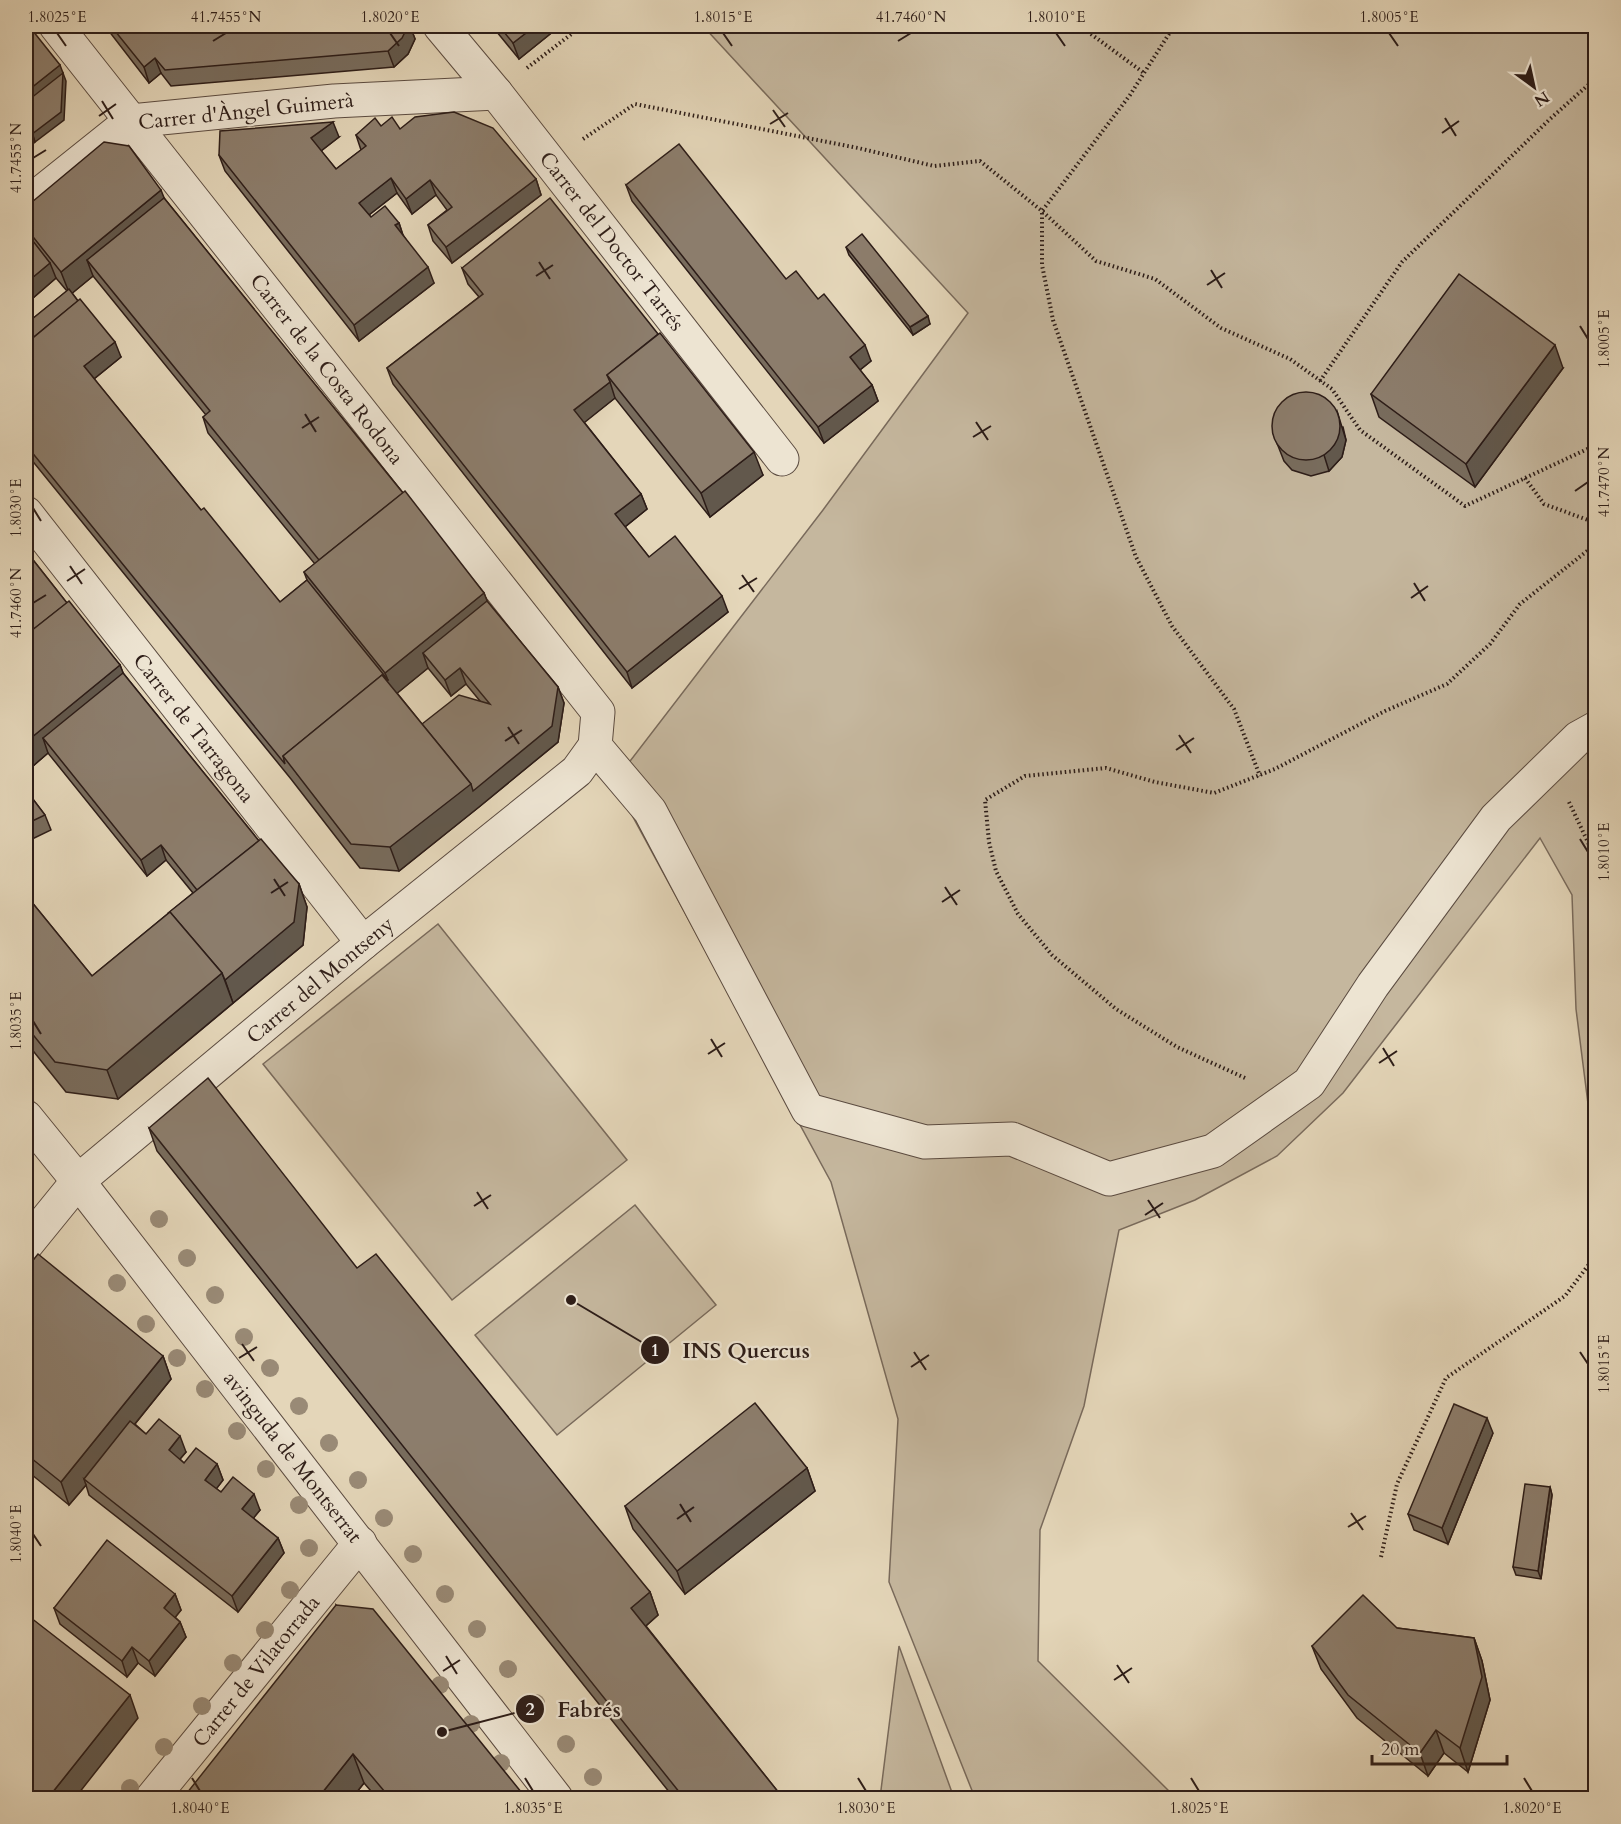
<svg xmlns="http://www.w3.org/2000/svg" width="1621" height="1824" font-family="Cardo,serif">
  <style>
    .green { fill: #c5b79e; stroke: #796a5b; stroke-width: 1.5 }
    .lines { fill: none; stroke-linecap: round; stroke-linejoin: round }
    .minor-casing { stroke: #5b4b40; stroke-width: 35 }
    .path { stroke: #2d1d18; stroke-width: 4; stroke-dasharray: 1.5 3; stroke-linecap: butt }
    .minor { stroke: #ede4d2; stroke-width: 33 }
    .tree { fill: #998a76 }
    .wall { fill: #786c5d; stroke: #2d1d18; stroke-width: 1.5; fill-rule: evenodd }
    .shaded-wall { fill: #62584c; stroke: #2d1d18; stroke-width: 1.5 }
    .building { fill: #8c7d6c; stroke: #2d1d18; stroke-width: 1.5 }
    .ticks { fill: none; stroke: #2d1d18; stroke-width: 2 }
    .labels { text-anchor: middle; stroke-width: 4.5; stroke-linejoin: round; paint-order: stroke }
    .street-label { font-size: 21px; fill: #2d1d18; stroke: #ede4d2 }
    .leader { fill: none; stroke: #2d1d18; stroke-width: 2 }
    .callout-dot { fill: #2d1d18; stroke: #ede4d2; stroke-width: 2 }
    .mark-label { font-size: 18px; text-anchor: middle; font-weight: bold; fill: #fff }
    .callout-label { font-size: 22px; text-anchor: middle; font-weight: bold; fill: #2d1d18; stroke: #ede4d2; stroke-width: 4.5; stroke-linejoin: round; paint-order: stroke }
    .neatline { fill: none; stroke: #2d1d18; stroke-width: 2 }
    .ticks-label { font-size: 15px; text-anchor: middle; fill: #2d1d18 }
  </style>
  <rect width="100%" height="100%" fill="#e4d6b9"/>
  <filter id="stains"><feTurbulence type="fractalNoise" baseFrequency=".00333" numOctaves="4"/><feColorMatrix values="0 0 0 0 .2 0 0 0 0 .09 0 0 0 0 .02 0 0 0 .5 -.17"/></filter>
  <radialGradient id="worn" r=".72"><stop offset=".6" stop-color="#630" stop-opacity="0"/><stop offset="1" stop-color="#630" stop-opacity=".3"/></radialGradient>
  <!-- green -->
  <g class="green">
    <polygon points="703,26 1595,26 1596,778 1593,780 1596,791 1595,1159 1576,1009 1572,895 1540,838 1343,1093 1277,1156 1195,1200 1119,1230 1084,1406 1040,1530 1038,1661 1176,1798 975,1798 889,1582 898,1419 831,1182 614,782 823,510 968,313"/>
    <polygon points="438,924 627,1160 452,1300 263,1064"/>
    <polygon points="635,1205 716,1305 557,1435 475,1335"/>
    <polygon points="899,1646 954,1798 880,1798"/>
  </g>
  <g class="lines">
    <defs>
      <g id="minor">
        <polyline points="440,26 496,93 782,459"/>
        <polyline points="26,205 131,121 334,101 496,93"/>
        <polyline points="26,513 363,943"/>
        <polyline points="595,746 650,811 808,1110 925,1142 1012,1139 1109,1179 1213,1151 1309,1083 1373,985 1496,818 1578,738 1596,728"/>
        <polyline points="26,1117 78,1181 556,1798"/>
        <polyline points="26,1245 78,1181 363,943 577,771 595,746 598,712 56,26"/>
        <polyline points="152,1798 360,1543"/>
      </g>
    </defs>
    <!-- minor casing -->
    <use href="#minor" class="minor-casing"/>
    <!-- path -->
    <g class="path">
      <polyline points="1080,26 1144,73"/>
      <polyline points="1174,26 1130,95 1042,211 1042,265 1053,320 1136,557 1172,626 1234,709 1260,776"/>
      <polyline points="527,68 582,26"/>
      <polyline points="583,139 635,104 858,148 934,166 980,161 1042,211 1096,261 1155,279 1221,328 1290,359 1332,389 1360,430 1465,506 1596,445"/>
      <polyline points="1320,381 1402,262 1549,120 1596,78"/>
      <polyline points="1525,478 1544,504 1596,523"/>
      <polyline points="1569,802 1593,853 1596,903"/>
      <polyline points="1245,1078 1177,1047 1116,1009 1052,955 1018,914 996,871 989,842 985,800 1025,776 1106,768 1155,782 1214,793 1275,769 1385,711 1447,684 1490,644 1520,604 1596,544"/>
      <polyline points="1381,1557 1397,1484 1446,1378 1565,1296 1596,1255"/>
    </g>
    <!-- minor -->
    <use href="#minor" class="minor"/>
  </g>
  <!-- trees -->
  <g class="tree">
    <circle cx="159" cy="1219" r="9"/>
    <circle cx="187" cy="1258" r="9"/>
    <circle cx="117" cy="1283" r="9"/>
    <circle cx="215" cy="1295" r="9"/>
    <circle cx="146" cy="1324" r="9"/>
    <circle cx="244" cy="1337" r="9"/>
    <circle cx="177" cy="1358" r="9"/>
    <circle cx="270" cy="1368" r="9"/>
    <circle cx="205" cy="1389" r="9"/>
    <circle cx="299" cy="1406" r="9"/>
    <circle cx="237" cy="1431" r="9"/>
    <circle cx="329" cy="1443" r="9"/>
    <circle cx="266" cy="1469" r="9"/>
    <circle cx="358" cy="1480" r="9"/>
    <circle cx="299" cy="1505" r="9"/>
    <circle cx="384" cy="1518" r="9"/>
    <circle cx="309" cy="1548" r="9"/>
    <circle cx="413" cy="1554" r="9"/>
    <circle cx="290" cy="1590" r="9"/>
    <circle cx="445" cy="1594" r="9"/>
    <circle cx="477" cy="1629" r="9"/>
    <circle cx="265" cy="1630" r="9"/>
    <circle cx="233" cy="1663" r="9"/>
    <circle cx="508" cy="1669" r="9"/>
    <circle cx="440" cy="1685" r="9"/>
    <circle cx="536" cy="1703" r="9"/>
    <circle cx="202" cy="1706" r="9"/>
    <circle cx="471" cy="1724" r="9"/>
    <circle cx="566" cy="1744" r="9"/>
    <circle cx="164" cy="1747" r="9"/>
    <circle cx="501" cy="1763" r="9"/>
    <circle cx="593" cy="1777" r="9"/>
    <circle cx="130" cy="1788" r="9"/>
  </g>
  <!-- wall -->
  <g class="wall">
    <polygon points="105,26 410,26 415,39 408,54 394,67 171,86 161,73 149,83"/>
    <polygon points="492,26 560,26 519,59"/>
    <polygon points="381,126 400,129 536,179 541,195 452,263 433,241 428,225 447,210 436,195 412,214 397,193 369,215 371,217 399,223 403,235 434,283 359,341 225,171 219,155 339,137 321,151 336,169 361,150 356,135"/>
    <polygon points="626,185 786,279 818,299 871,361 860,370 872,385 878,401 824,443 632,201"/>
    <path d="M164,198L484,593L487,601L558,687L564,703L558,742L479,807L399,871L360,868L291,779L26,453V324L67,291L56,278L26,304V207ZM93,276L206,415L203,417L208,433L315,564L304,572L307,580L280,602L201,510L94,379L121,357L72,293ZM428,668L451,696L466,684L480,701L422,724L397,693Z"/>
    <polygon points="846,247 930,324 913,335 849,255"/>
    <polygon points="462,268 763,475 710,517 615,398 584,422 641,494 647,509 625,527 649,557 728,612 632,688 393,384 387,368 479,297 468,284"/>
    <polygon points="1563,368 1475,487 1379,417 1371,394"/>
    <polygon points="1343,427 1346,440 1342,457 1329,471 1311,476 1292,470 1284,461 1273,433"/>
    <polygon points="26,551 67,603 120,665 123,673 259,841 299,884 307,907 303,945 118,1099 66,1092 26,1042 26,895 92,976 193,893 166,860 147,876 48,753 26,772"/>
    <polygon points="26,790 45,815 51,830 26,842"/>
    <polygon points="149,1128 357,1268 650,1592 658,1615 646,1626 783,1798 674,1798 157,1151"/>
    <polygon points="26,1269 163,1356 171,1379 135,1424 146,1434 186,1452 180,1459 184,1463 217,1464 223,1480 216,1489 221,1492 260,1510 253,1518 278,1538 284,1553 238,1612 89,1495 86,1485 69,1505 26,1470"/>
    <polygon points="1493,1433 1448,1544 1414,1530 1408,1514"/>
    <polygon points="807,1468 815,1491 685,1594 633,1529 625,1506"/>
    <polygon points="1550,1487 1552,1495 1541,1579 1516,1575 1513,1567"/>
    <polygon points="175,1594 181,1610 175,1617 180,1622 186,1637 155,1676 138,1663 127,1677 60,1624 54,1608"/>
    <polygon points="336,1605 526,1798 377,1798 364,1783 352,1798"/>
    <polygon points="1397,1628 1474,1638 1482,1661 1490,1700 1468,1772 1444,1753 1428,1776 1357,1718 1321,1669 1312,1646"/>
  </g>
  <!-- shaded-wall -->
  <g class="shaded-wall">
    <polygon points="408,26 410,26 415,39 408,54 394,67 388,51"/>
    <polygon points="535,26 560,26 519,59 513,43"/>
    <polygon points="155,58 161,73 149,83 144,67"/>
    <polygon points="60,65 66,81 64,120 35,142 26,112 26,92"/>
    <polygon points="333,122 339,137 317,154 311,138"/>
    <polygon points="29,126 35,142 26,150 26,129"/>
    <polygon points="391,178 397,193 365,218 359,203"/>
    <polygon points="536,179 541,195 452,263 446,247"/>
    <polygon points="430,180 436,195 412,214 406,199"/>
    <polygon points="161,190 170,213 87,260 93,276 70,295 61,272"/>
    <polygon points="399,223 404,239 395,225"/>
    <polygon points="50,263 56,278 26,304 26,283"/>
    <polygon points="428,267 434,283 359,341 354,325"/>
    <polygon points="928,316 930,324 913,335 910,327"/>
    <polygon points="115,342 121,357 90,382 84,366"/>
    <polygon points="865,345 871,361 856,373 850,357"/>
    <polygon points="1555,345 1563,368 1475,487 1466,464"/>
    <polygon points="610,382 615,398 580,426 574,410"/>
    <polygon points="872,385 878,401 824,443 818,427"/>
    <polygon points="1337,411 1346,440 1342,457 1329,471 1324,455"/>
    <polygon points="754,452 763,475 710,517 701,493"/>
    <polygon points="641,494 647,509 621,530 615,514"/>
    <polygon points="484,593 493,616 423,653 428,668 297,775 388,680 385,673"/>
    <polygon points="722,596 728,612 632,688 627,672"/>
    <polygon points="120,665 129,688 43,738 48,753 26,772 26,742"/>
    <polygon points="460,668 466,684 451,696 445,680"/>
    <polygon points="558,687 564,703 558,742 479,807 399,871 390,847"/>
    <polygon points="161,845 166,860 147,876 141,860"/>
    <polygon points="299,884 307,907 303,945 233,1003 225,980"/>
    <polygon points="222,973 233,1003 118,1099 107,1070"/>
    <polygon points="163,1356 171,1379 88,1482 84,1479 86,1485 69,1505 61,1482"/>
    <polygon points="1487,1418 1493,1433 1448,1544 1442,1528"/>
    <polygon points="180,1436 186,1452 174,1466 169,1450"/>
    <polygon points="217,1464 223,1480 211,1496 205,1480"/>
    <polygon points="807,1468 815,1491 685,1594 677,1571"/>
    <polygon points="1550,1487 1552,1495 1541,1579 1538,1571"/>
    <polygon points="254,1494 260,1510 248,1525 242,1509"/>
    <polygon points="278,1538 284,1553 238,1612 232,1596"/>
    <polygon points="650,1592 658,1615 640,1631 631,1608"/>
    <polygon points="175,1594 181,1610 170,1624 164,1608"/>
    <polygon points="180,1622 186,1637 155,1676 149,1661"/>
    <polygon points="1474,1638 1482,1661 1490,1700 1468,1772 1460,1748"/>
    <polygon points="132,1647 138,1663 127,1677 122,1661"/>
    <polygon points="130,1695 138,1718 75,1798 48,1798"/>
    <polygon points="1436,1730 1444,1753 1428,1776 1420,1753"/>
    <polygon points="353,1754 364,1783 352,1798 318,1798"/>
  </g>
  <!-- building -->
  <g class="building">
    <polygon points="26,26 29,26 60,65 26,92"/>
    <polygon points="111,26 408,26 402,38 388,51 165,70 155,58 144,67"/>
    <polygon points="499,26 535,26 513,43"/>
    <polygon points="63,73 61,112 32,134 29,126 26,122 26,102"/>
    <polygon points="454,112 493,128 536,179 446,247 428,225 452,207 430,180 406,199 391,178 359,203 371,217 385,206 399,223 395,225 428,267 354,325 219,155 220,131 333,122 311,138 336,169 366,146 356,135 375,118 381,126 392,117 400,129 415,117"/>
    <polygon points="26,122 29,126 26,129"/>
    <polygon points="104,142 129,146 161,190 61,272 26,228 26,207"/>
    <polygon points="679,144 786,279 796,271 818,299 824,294 865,345 850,357 872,385 818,427 626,185"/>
    <polygon points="164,198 403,493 319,560 203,417 210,411 87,260"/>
    <polygon points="550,198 658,334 607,375 610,382 574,410 641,494 615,514 649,557 675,536 722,596 627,672 387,368 483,294 462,268"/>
    <polygon points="26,232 50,263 26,283"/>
    <polygon points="862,234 928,316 910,327 846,247"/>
    <polygon points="1459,274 1555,345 1466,464 1371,394"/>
    <polygon points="69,289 78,301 29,341 26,336 26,324"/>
    <polygon points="80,299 115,342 84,366 105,392 201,510 204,508 280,602 307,580 388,680 387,681 382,675 283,756 285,764 26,445 26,336 29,341"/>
    <polygon points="660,333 754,452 701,493 607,375"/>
    <circle cx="1306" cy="426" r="34"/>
    <polygon points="405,491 484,593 385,673 304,572"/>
    <polygon points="26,551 67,603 26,635"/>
    <polygon points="69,601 120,665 26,742 26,635"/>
    <polygon points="487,601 558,687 552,726 473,791 471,784 422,724 459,695 490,704 460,668 445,680 423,653"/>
    <polygon points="123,673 259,841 197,890 161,845 141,860 43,738"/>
    <polygon points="382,675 471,784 390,847 351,844 283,756"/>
    <polygon points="26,790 45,815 26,824"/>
    <polygon points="261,839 299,884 294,922 225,980 222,973 170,912 168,914 168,913"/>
    <polygon points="26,895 92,976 170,912 222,973 107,1070 55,1062 26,1026"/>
    <polygon points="208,1078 357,1268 376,1254 650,1592 631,1608 783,1798 684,1798 149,1128"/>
    <polygon points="38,1254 163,1356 61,1482 26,1454 26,1269"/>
    <polygon points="755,1403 807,1468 677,1571 625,1506"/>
    <polygon points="1454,1404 1487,1418 1442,1528 1408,1514"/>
    <polygon points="159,1419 180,1436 169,1450 184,1463 196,1448 217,1464 205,1480 221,1492 233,1477 254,1494 242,1509 278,1538 232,1596 84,1479 130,1421 146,1434"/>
    <polygon points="1525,1484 1550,1487 1538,1571 1513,1567"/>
    <polygon points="107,1540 175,1594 164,1608 180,1622 149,1661 132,1647 122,1661 54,1608"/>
    <polygon points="1363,1595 1397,1628 1474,1638 1482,1677 1460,1748 1436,1730 1420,1753 1348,1695 1312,1646"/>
    <polygon points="336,1605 373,1609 526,1798 390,1798 353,1754 318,1798 183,1798"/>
    <polygon points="26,1614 130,1695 48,1798 26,1798"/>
  </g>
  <!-- ticks -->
  <path class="ticks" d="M57,33L66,46M390,33L399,46M723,33L732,46M1056,33L1065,46M1389,33L1398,46M213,41L226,33M898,41L911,33M102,101L113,119M773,110L785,127M99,116L116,104M1445,118L1456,136M770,124L788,113M1442,133L1459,121M33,158L46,150M539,262L550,279M1211,270L1222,288M536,276L553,265M1207,285L1225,273M1580,326L1588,339M305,414L316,432M976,422L988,440M302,428L319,417M973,437L991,426M1575,491L1588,482M33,508L41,521M70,566L82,584M742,575L754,592M67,581L85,569M1414,583L1425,601M739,589L757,578M1411,598L1428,586M33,603L46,595M508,727L519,744M1179,735L1191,753M505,741L522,730M1176,750L1194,738M1580,839L1588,852M274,879L285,896M945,887L957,905M271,893L288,882M942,902L960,890M33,1021L41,1034M711,1039L722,1057M1383,1048L1394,1066M708,1054L725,1043M1379,1063L1397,1051M477,1192L488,1209M1148,1200L1160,1218M474,1206L491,1195M1145,1215L1163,1203M242,1344L254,1361M914,1352L926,1370M1580,1352L1588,1364M239,1358L257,1347M911,1367L929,1355M680,1504L691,1522M1351,1513L1363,1530M677,1519L694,1507M1348,1527L1366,1516M33,1534L41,1546M446,1656L457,1674M1117,1665L1129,1683M443,1671L460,1660M1114,1680L1132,1668M192,1778L200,1791M525,1778L533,1791M858,1778L866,1791M1191,1778L1199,1791M1524,1778L1532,1791"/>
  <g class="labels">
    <!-- street labels -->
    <g class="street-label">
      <text transform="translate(246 111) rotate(-6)" y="7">Carrer d'Àngel Guimerà</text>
      <text transform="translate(612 241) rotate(52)" y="7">Carrer del Doctor Tarrés</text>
      <text transform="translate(327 369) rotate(52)" y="7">Carrer de la Costa Rodona</text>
      <text transform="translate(194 728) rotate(52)" y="7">Carrer de Tarragona</text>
      <text transform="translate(320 980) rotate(-40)" y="7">Carrer del Montseny</text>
      <text transform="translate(293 1457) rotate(52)" y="7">avinguda de Montserrat</text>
      <text transform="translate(256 1671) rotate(-51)" y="7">Carrer de Vilatorrada</text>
    </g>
  </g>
  <!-- callouts -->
  <path class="leader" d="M571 1300L655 1350M442 1732L530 1709"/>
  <g class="callout-dot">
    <circle cx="571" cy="1300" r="6"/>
    <circle cx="442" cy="1732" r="6"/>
    <circle cx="655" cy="1350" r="15"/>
    <circle cx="530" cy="1709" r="15"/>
  </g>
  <g class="mark-label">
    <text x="655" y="1356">1</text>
    <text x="530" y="1715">2</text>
  </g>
  <g class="callout-label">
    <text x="746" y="1358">INS Quercus</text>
    <text x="589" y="1717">Fabrés</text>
  </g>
  <!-- margin -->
  <rect width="1621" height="1824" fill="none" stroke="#e4d6b9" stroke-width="66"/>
  <!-- north arrow -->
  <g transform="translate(1534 87) rotate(147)" stroke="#ede4d2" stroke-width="4.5" paint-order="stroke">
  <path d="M0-4.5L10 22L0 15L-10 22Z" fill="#2d1d18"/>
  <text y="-9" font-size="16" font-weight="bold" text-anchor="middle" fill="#2d1d18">N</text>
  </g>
  <!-- scale -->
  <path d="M1372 1755v9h135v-9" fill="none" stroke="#2d1d18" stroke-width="3"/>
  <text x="1381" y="1755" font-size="18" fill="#2d1d18" stroke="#ede4d2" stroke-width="4.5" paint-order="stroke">20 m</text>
  <rect x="33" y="33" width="1555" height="1758" class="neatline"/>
  <g class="ticks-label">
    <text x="57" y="22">1.8025°E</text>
    <text x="226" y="22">41.7455°N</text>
    <text x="390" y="22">1.8020°E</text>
    <text x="723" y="22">1.8015°E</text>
    <text x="911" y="22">41.7460°N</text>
    <text x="1056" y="22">1.8010°E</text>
    <text x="1389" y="22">1.8005°E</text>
    <text transform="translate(16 158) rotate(-90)" y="5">41.7455°N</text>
    <text transform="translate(1604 339) rotate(-90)" y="5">1.8005°E</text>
    <text transform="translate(1604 482) rotate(-90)" y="5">41.7470°N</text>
    <text transform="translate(16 508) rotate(-90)" y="5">1.8030°E</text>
    <text transform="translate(16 603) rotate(-90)" y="5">41.7460°N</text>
    <text transform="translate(1604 852) rotate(-90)" y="5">1.8010°E</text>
    <text transform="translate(16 1021) rotate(-90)" y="5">1.8035°E</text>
    <text transform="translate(1604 1364) rotate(-90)" y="5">1.8015°E</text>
    <text transform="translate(16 1534) rotate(-90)" y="5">1.8040°E</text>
    <text x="200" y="1813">1.8040°E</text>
    <text x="533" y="1813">1.8035°E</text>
    <text x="866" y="1813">1.8030°E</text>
    <text x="1199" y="1813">1.8025°E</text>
    <text x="1532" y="1813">1.8020°E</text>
  </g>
  <rect width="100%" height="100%" filter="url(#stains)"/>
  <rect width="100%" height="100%" fill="url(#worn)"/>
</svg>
